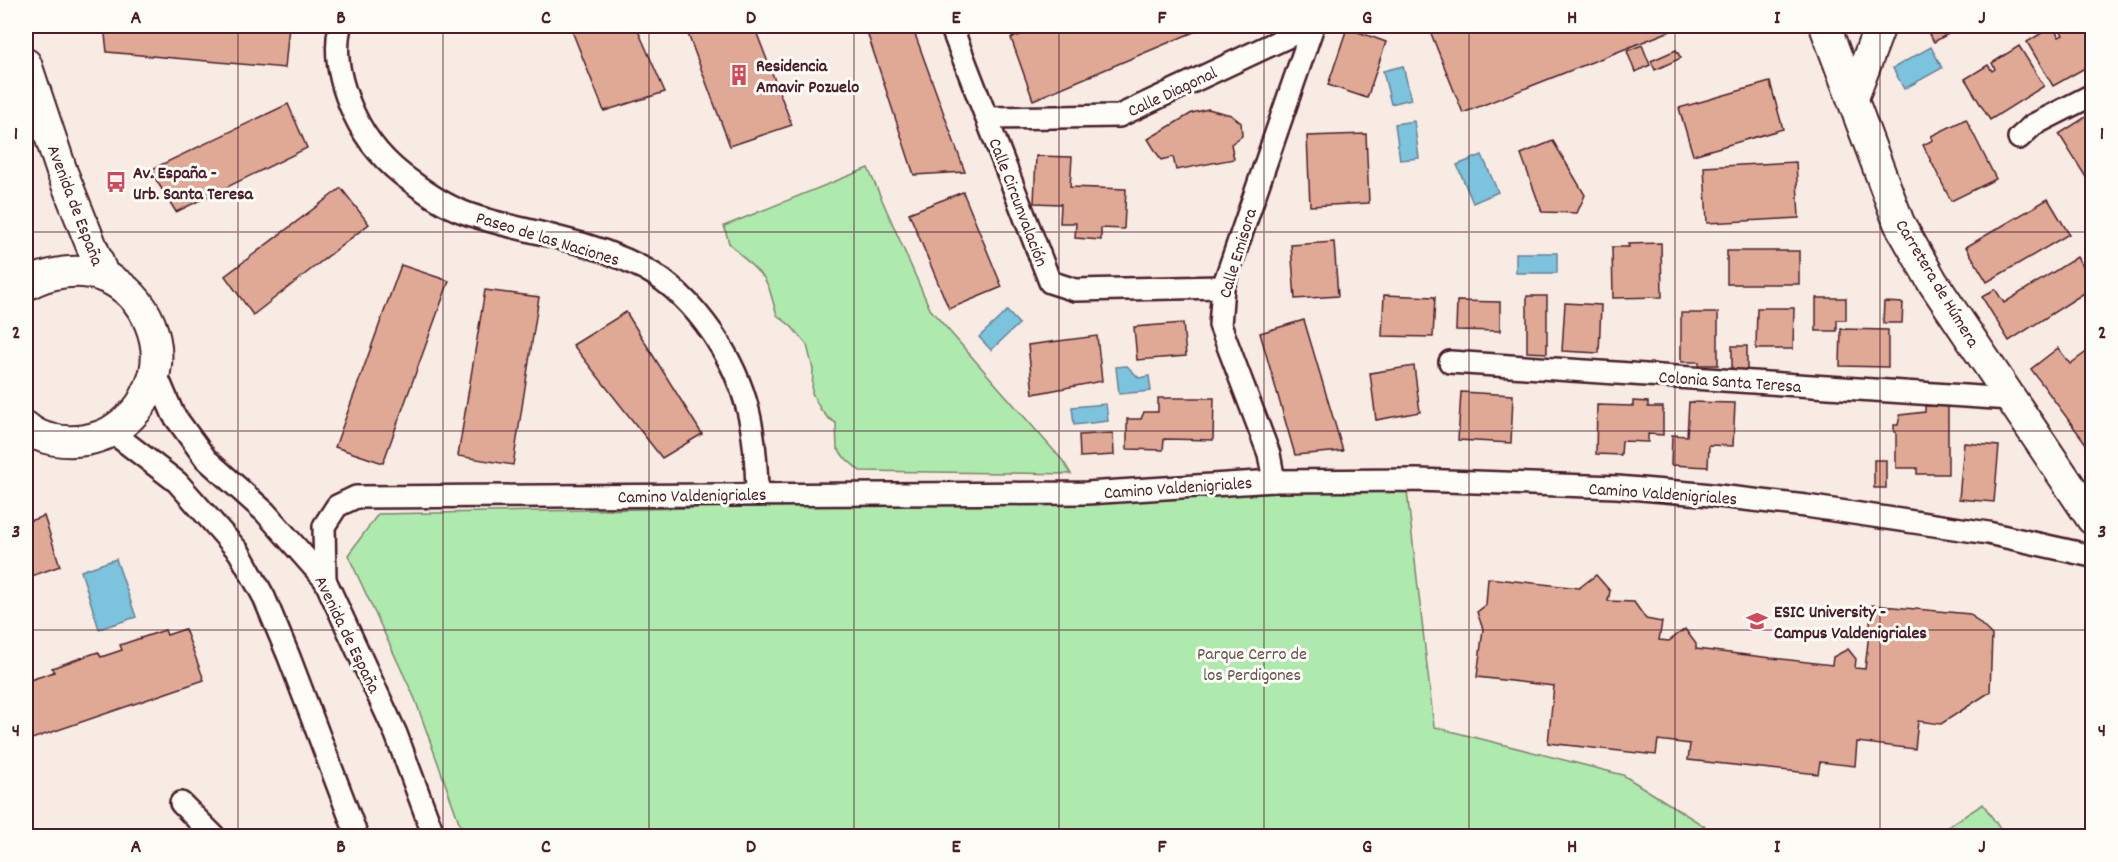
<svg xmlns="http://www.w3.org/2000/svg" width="2118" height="862" font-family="Dekko,sans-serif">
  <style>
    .green { fill: #aee9ae; stroke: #7c846c; stroke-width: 1.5 }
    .water { fill: #7cc3dd; stroke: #688196; stroke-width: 1.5 }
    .building { fill: #dfa995; stroke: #4a1f2b; stroke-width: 1.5 }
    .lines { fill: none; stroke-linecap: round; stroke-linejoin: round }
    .street-casing { stroke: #4a1f2b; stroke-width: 26 }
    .secondary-casing { stroke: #4a1f2b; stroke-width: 34 }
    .street { stroke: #fdfcf7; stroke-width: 21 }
    .secondary { stroke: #fdfcf7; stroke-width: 30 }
    .grid { fill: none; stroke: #4a1f2b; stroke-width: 1.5; stroke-opacity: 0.55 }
    .labels { text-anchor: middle; stroke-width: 6; stroke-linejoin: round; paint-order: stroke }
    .poi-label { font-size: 18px; font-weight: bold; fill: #4a1f2b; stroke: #fdfcf7; text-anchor: start }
    .street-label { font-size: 18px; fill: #4a1f2b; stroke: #fdfcf7 }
    .park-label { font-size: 18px; fill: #63524c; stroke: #fdfcf7 }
    .neatline { fill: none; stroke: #4a1f2b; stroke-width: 2 }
    .grid-label { font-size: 20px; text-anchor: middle; font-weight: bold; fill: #4a1f2b }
  </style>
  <rect width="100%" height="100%" fill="#f7ebe3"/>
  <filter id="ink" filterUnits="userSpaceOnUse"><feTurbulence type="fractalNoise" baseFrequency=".0167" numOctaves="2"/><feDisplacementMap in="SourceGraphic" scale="12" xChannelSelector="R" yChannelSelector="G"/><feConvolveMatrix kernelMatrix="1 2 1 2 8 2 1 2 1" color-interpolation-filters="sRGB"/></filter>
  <g filter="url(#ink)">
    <!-- green -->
    <g class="green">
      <polygon points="868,168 930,309 1063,461 1071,474 860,471 844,457 837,448 836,423 828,418 821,410 812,393 813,369 807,345 791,326 777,315 769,288 764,278 729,243 724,226"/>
      <polygon points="1294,487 1407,491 1434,727 1623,775 1720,836 464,836 415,699 348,555 378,514 1067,501"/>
      <polygon points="1983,804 2005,836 1934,836"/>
    </g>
    <!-- water -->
    <g class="water">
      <polygon points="1931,47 1942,68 1904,89 1893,68"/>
      <polygon points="1403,66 1411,99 1391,104 1383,71"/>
      <polygon points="1414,121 1419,158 1400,160 1395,124"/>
      <polygon points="1482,155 1498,192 1473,203 1457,165"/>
      <rect x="1516" y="253" width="41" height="20"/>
      <polygon points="1007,311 1019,324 991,350 979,337"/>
      <polygon points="1127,366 1139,378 1149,376 1151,391 1119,394 1116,367"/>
      <polygon points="1106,404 1108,421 1074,425 1072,407"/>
      <polygon points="116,559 136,617 99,629 81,571"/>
    </g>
    <!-- building -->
    <g class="building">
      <polygon points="104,26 289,26 285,68 107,52"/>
      <polygon points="570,26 636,26 665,92 604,111"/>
      <polygon points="685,26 754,26 792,125 730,146"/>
      <polygon points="865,26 912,26 965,172 914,175"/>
      <polygon points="1048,26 1208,26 1033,100 1011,38"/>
      <polygon points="1428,26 1683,26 1463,113"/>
      <polygon points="1924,26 1962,26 1934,42"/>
      <polygon points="2053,26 2059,37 2063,35 2058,26 2088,26 2092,32 2092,64 2053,86 2027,42"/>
      <polygon points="1347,28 1386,42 1367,98 1328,85"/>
      <polygon points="1642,45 1650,65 1635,72 1627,51"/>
      <polygon points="2019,46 2044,86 1990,120 1965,79 1988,65 1992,71 1995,69 1992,63"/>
      <polygon points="1676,50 1681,58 1655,70 1651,61"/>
      <polygon points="1770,82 1783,129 1693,155 1679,108"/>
      <polygon points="288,104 307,148 176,212 150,170"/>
      <polygon points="1208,109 1231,115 1241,123 1242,136 1231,144 1234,159 1176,170 1173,157 1161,160 1148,139 1192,113"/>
      <polygon points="2092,113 2092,187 2059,134"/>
      <polygon points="1966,119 1996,179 1951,201 1923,145 1933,140 1931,136"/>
      <polygon points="1366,134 1369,203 1310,206 1307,136"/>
      <polygon points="1553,141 1585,195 1577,213 1542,212 1521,154"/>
      <polygon points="1036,156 1072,157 1070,187 1126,189 1124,229 1101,228 1101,240 1075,238 1076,223 1060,223 1061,204 1034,203"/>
      <polygon points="1796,162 1799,218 1707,223 1704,167"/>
      <polygon points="341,188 369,224 253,315 225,276"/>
      <polygon points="963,192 1002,287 949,309 909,213"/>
      <polygon points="2048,199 2069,234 1987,282 1966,247"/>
      <polygon points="1334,242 1338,296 1295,299 1291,245"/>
      <polygon points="1661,243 1662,297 1613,298 1612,247 1629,247 1628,244"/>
      <rect x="1727" y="251" width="72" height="33"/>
      <polygon points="2077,257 2092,280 2092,288 2009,341 1982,297 1995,289 2004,303"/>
      <polygon points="401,265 449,281 383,463 335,447"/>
      <polygon points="485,290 539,297 513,465 458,456"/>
      <polygon points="1384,295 1435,297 1433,337 1382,336"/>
      <polygon points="1527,296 1547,296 1547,353 1527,352"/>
      <polygon points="1816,298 1846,298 1846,320 1837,320 1837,331 1816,331"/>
      <polygon points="1457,301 1500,302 1500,331 1456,330"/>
      <polygon points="1884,302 1903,303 1902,323 1883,323"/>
      <polygon points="1565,303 1601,305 1599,353 1562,351"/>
      <polygon points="1757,308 1794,308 1793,349 1756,349"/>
      <polygon points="626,312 702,434 662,458 573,345"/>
      <polygon points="1681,313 1718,313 1718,365 1699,365 1699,362 1681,362"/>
      <polygon points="1304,320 1343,451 1295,455 1260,333"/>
      <polygon points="1183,323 1186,356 1137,360 1134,327"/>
      <polygon points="1841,329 1888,330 1888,367 1840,366"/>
      <polygon points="1097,336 1102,381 1033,394 1028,345"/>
      <polygon points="1732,346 1747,346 1747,371 1732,370"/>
      <polygon points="2058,348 2070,364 2092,348 2092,452 2031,369"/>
      <polygon points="1414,366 1420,412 1376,420 1370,373"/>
      <polygon points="1461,392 1513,395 1511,443 1458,440"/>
      <polygon points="1158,398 1214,398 1213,440 1164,439 1163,450 1127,449 1127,419 1141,419 1144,412 1158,412"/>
      <polygon points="1633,401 1648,402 1648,407 1663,407 1663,435 1648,434 1648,442 1622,441 1621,455 1596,454 1597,405 1633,406"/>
      <polygon points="1689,402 1735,403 1733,446 1709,445 1708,467 1671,465 1672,435 1687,436"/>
      <polygon points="1925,406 1948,406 1948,474 1917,474 1917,468 1896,468 1896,432 1894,432 1894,425 1898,425 1900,415 1925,412"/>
      <polygon points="1113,433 1114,455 1080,457 1079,435"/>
      <polygon points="1964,443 1999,446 1994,502 1959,499"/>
      <rect x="1874" y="460" width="12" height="28"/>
      <polygon points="44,516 60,566 26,578 26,522"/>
      <polygon points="1596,575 1610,591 1608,601 1634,602 1646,619 1662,622 1659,640 1669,641 1685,629 1696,644 1696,649 1832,665 1833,657 1848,649 1856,659 1855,668 1865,669 1872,605 1970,614 1992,635 1990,692 1941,724 1918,721 1915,749 1857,742 1855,766 1820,762 1818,774 1688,760 1690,744 1658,740 1656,755 1548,743 1554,686 1477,677 1483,629 1477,612 1486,605 1488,578 1579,588"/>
      <polygon points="185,629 204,680 26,741 26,677 28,676 30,680 54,672 52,668 98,652 101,657 122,650 120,645 165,630 167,635"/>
    </g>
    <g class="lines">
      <defs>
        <g id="street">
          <path d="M340,26C333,56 341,86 354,114C367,142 386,164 412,182C428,194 444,205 463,212C494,224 527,229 559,238C589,245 618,255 645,269C673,284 695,308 713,334C749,387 756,432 757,494"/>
          <polyline points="951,26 1050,282 1075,290 1223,287"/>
          <polyline points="987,118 1119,116 1311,26"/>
          <polyline points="2019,138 2033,125 2092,95"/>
          <polyline points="1450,362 2010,399"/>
          <polyline points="156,374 173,414 206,459 265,512 325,580 396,734 434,836"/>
          <polyline points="112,432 177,482 239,552 264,597 289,657 357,836"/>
          <polyline points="1274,481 1269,454 1220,325 1223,287 1313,26"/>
          <polyline points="325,580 324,526 337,506 356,497 1087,493 1274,481 1417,480 1617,487 1701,494 1806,506 1988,533 2092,556"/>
          <polyline points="181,803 214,836"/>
        </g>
        <g id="secondary">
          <polyline points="1825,26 1899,223 1932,281 2092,519"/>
          <polyline points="26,64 62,172 104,277"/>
          <polyline points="1853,98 1880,26"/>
          <path d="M26,285C49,272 79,267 105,277C147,295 168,347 150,387C144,400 140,408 130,417C115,430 106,436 86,440C67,443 41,441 26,427"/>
        </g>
      </defs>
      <!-- street casing -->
      <use href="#street" class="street-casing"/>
      <!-- secondary casing -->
      <use href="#secondary" class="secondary-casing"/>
      <!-- street -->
      <use href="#street" class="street"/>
      <!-- secondary -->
      <use href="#secondary" class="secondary"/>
    </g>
  </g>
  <!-- grid -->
  <path class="grid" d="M238,26V836M443,26V836M649,26V836M854,26V836M1059,26V836M1264,26V836M1469,26V836M1675,26V836M1880,26V836M26,232H2092M26,431H2092M26,630H2092"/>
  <!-- icons -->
  <defs>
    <symbol id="building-bare" viewBox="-9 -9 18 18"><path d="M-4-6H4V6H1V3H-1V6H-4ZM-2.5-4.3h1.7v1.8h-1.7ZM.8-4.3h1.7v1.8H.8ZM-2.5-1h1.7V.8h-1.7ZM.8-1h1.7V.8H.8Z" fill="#d1495b" stroke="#fdfcf7" stroke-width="2.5" paint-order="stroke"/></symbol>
    <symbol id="bus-bare" viewBox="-9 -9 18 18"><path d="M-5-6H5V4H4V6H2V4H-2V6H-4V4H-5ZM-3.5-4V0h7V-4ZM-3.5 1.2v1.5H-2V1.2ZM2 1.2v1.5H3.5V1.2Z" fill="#d1495b" stroke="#fdfcf7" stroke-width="2.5" paint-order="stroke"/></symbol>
    <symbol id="university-bare" viewBox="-9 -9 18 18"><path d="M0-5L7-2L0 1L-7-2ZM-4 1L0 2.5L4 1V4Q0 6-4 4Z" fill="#d1495b" stroke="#fdfcf7" stroke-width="2.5" paint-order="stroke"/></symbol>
  </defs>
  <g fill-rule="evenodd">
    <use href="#building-bare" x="724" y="60" width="30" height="30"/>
    <use href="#bus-bare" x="101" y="167" width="30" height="30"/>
    <use href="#university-bare" x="1742" y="606" width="30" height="30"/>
  </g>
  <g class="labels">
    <!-- poi labels -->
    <g class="poi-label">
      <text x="756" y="71">Residencia<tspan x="756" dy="21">Amavir Pozuelo</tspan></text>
      <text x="133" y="178">Av. España -<tspan x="133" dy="21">Urb. Santa Teresa</tspan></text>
      <text x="1774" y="617">ESIC University -<tspan x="1774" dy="21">Campus Valdenigriales</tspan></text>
    </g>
    <!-- street labels -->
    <g class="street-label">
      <text transform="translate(1172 91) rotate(-25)" y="6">Calle Diagonal</text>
      <text transform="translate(1019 202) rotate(69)" y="6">Calle Circunvalación</text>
      <text transform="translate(76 205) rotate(69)" y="6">Avenida de España</text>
      <text transform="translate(548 238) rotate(17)" y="6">Paseo de las Naciones</text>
      <text transform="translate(1237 253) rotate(-73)" y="6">Calle Emisora</text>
      <text transform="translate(1938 283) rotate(59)" y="6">Carretera de Húmera</text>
      <text transform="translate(1730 381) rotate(4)" y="6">Colonia Santa Teresa</text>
      <text transform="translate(1178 487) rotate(-4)" y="6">Camino Valdenigriales</text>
      <text transform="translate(1663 493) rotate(4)" y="6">Camino Valdenigriales</text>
      <text transform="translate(692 495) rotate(-1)" y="6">Camino Valdenigriales</text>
      <text transform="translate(348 634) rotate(64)" y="6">Avenida de España</text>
    </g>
    <!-- park labels -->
    <g class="park-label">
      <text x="1252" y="659">Parque Cerro de<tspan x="1252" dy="21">los Perdigones</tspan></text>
    </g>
  </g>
  <!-- margin -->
  <rect width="2118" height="862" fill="none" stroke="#fdfcf7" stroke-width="66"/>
  <rect x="33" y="33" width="2052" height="796" class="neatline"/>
  <g class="grid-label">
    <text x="136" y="23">A</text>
    <text x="341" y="23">B</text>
    <text x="546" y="23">C</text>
    <text x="751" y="23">D</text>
    <text x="956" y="23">E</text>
    <text x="1162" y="23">F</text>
    <text x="1367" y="23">G</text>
    <text x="1572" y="23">H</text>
    <text x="1777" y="23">I</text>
    <text x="1982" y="23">J</text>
    <text x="16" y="139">1</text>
    <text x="2102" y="139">1</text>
    <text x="16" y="338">2</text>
    <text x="2102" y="338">2</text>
    <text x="16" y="537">3</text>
    <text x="2102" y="537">3</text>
    <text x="16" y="736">4</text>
    <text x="2102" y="736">4</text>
    <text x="136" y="852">A</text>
    <text x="341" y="852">B</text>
    <text x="546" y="852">C</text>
    <text x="751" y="852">D</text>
    <text x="956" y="852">E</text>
    <text x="1162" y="852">F</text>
    <text x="1367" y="852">G</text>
    <text x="1572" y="852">H</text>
    <text x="1777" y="852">I</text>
    <text x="1982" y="852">J</text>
  </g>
</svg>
